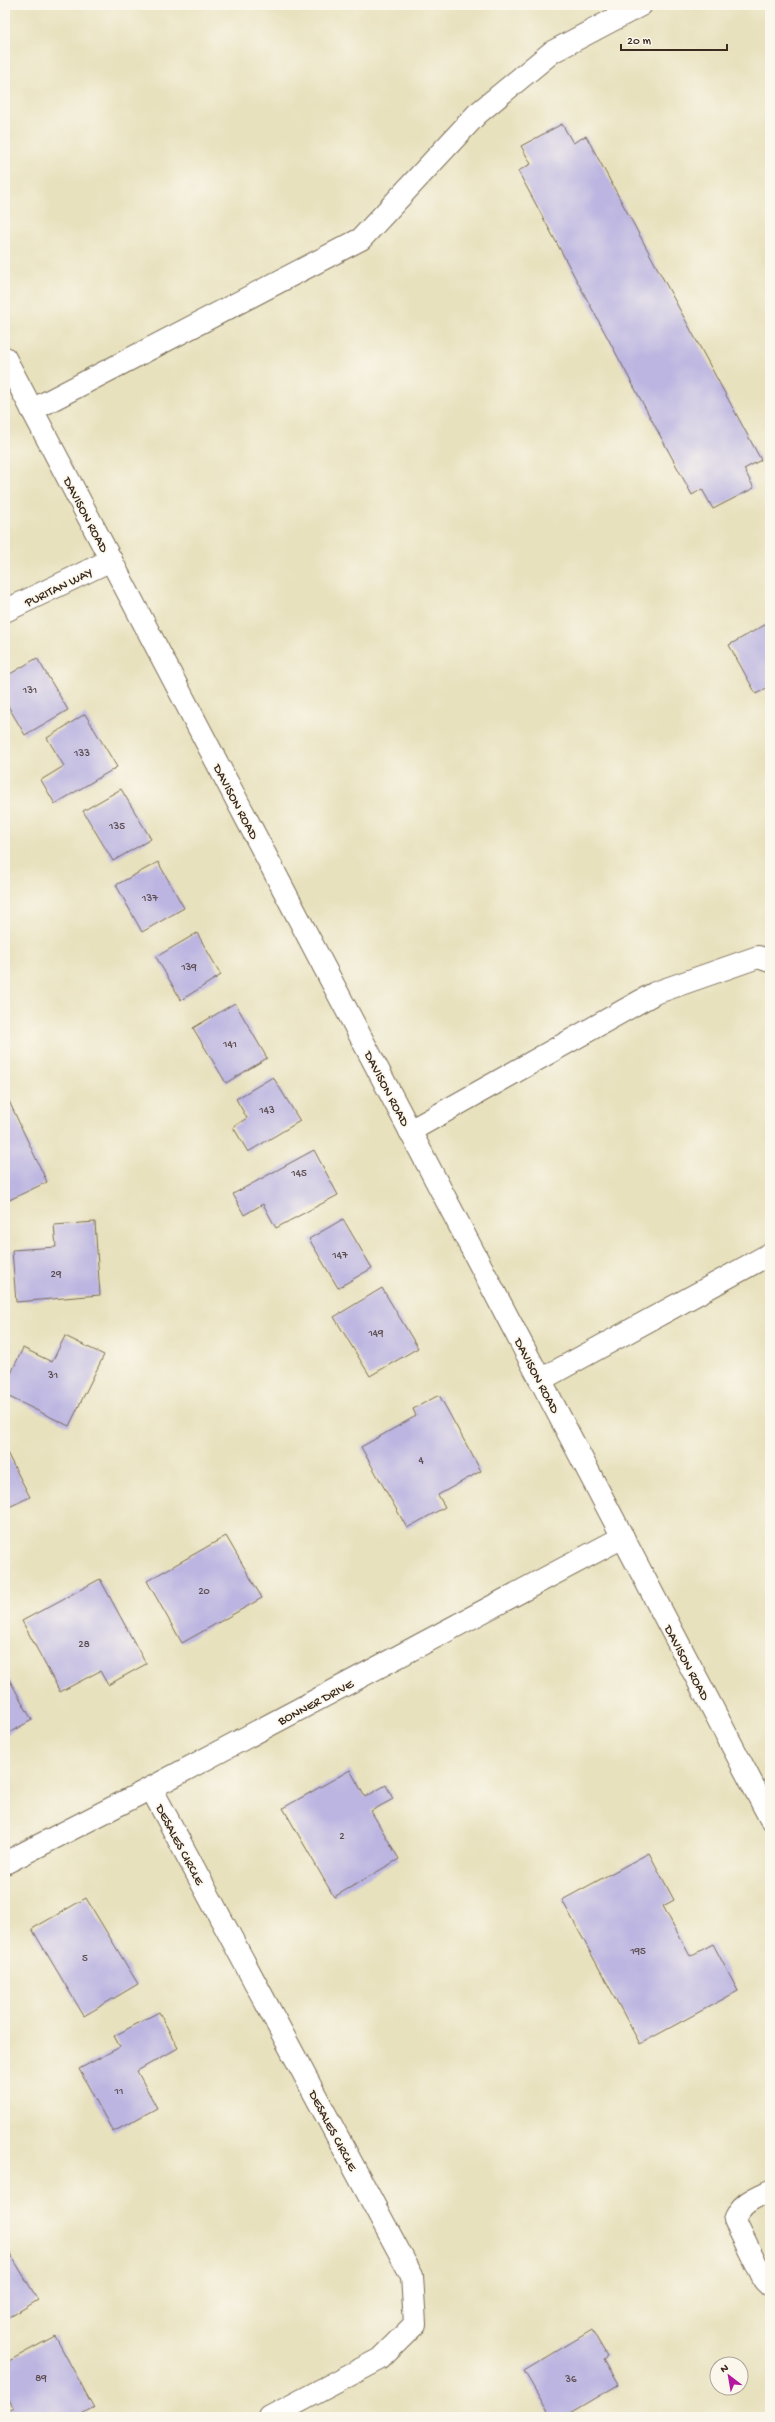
<svg xmlns="http://www.w3.org/2000/svg" width="775" height="2422" font-family="'Gochi Hand',sans-serif">
  <style>
    .building { fill: #bcb5e1 }
    .lines { fill: none; stroke-linecap: round; stroke-linejoin: round }
    .minor-casing { stroke: #786a56; stroke-width: 24 }
    .minor { stroke: #fff; stroke-width: 22 }
    .labels { text-anchor: middle; stroke-width: 3.5; stroke-linejoin: round; paint-order: stroke }
    .number-label { font-size: 11px; fill: #5b4d4f }
    .street-label { font-size: 13px; fill: #3b2a1e; stroke: #fbf7ec }
  </style>
  <rect width="100%" height="100%" fill="#fbf7ec"/>
  <filter id="ink" filterUnits="userSpaceOnUse"><feTurbulence type="fractalNoise" baseFrequency=".025" numOctaves="2"/><feDisplacementMap in="SourceGraphic" scale="8" xChannelSelector="R" yChannelSelector="G"/><feConvolveMatrix kernelMatrix="1 2 1 2 8 2 1 2 1" color-interpolation-filters="sRGB"/></filter>
  <filter id="wash" filterUnits="userSpaceOnUse"><feTurbulence type="fractalNoise" baseFrequency=".012" numOctaves="4" result="noise"/><feDisplacementMap in="SourceGraphic" scale="16" xChannelSelector="R" yChannelSelector="G"/><feGaussianBlur stdDeviation="0.9" result="paint"/><feColorMatrix in="noise" values="0 0 0 0 0 0 0 0 0 0 0 0 0 0 0 0 0 1.4 0 .05"/><feComposite in="paint" operator="in"/></filter>
  <g filter="url(#wash)">
    <rect width="100%" height="100%" fill="#e8e1be"/>
    <g id="blocks">
      <!-- building -->
      <g class="building">
        <polygon points="562,124 573,143 586,136 761,460 744,469 754,488 713,509 702,489 692,495 518,171 531,164 521,146"/>
        <polygon points="770,622 770,686 756,694 729,645"/>
        <polygon points="37,658 68,710 25,735 5,701 5,677"/>
        <polygon points="85,714 117,767 55,804 41,780 64,766 47,738"/>
        <polygon points="121,789 151,839 113,861 83,811"/>
        <polygon points="158,862 184,908 142,932 116,885"/>
        <polygon points="197,933 221,975 181,1000 156,957"/>
        <polygon points="235,1003 267,1058 226,1083 193,1028"/>
        <polygon points="273,1077 300,1121 248,1152 233,1127 247,1118 236,1099"/>
        <polygon points="8,1099 47,1182 5,1202 5,1100"/>
        <polygon points="314,1150 338,1195 276,1228 263,1204 244,1215 233,1194"/>
        <polygon points="343,1219 372,1268 338,1288 309,1239"/>
        <polygon points="95,1222 100,1295 16,1302 12,1250 56,1247 54,1225"/>
        <polygon points="382,1288 418,1348 370,1376 334,1317"/>
        <polygon points="65,1336 104,1355 69,1426 5,1395 5,1386 23,1348 52,1362"/>
        <polygon points="439,1395 481,1471 438,1495 445,1507 407,1528 361,1447 416,1416 413,1409"/>
        <polygon points="5,1449 30,1497 5,1509"/>
        <polygon points="226,1536 262,1598 182,1643 147,1581"/>
        <polygon points="100,1579 146,1664 108,1685 100,1671 60,1692 22,1621"/>
        <polygon points="5,1672 32,1720 5,1735"/>
        <polygon points="350,1770 365,1797 386,1785 393,1799 371,1811 399,1859 334,1897 283,1808"/>
        <polygon points="649,1853 674,1900 663,1906 690,1956 713,1944 738,1991 640,2044 562,1900"/>
        <polygon points="86,1898 138,1984 84,2016 32,1929"/>
        <polygon points="159,2012 178,2048 137,2071 157,2108 113,2132 79,2069 120,2047 114,2036"/>
        <polygon points="5,2245 38,2300 5,2320"/>
        <polygon points="592,2330 607,2356 603,2359 618,2385 564,2417 551,2417 524,2371"/>
        <polygon points="55,2336 94,2408 78,2417 5,2417 5,2412 13,2407 5,2392 5,2363"/>
      </g>
    </g>
  </g>
  <g filter="url(#ink)">
    <use href="#blocks" fill-opacity="0" stroke="#786a56" stroke-width="1"/>
    <g class="lines">
      <defs>
        <g id="minor">
          <polyline points="5,358 770,1818"/>
          <polyline points="32,410 361,239 477,114 552,52 641,5"/>
          <polyline points="5,611 111,560"/>
          <polyline points="410,1131 655,993 758,957 770,961"/>
          <polyline points="540,1380 770,1254"/>
          <polyline points="151,1788 412,2276 415,2324 380,2359 270,2417"/>
          <polyline points="5,1863 151,1788 623,1537"/>
          <path d="M770,2191C755,2198 739,2204 735,2221L764,2280L770,2286"/>
        </g>
      </defs>
      <!-- minor casing -->
      <use href="#minor" class="minor-casing"/>
      <!-- minor -->
      <use href="#minor" class="minor"/>
    </g>
  </g>
  <g class="labels">
    <!-- number labels -->
    <g class="number-label">
      <text x="30" y="693">131</text>
      <text x="82" y="756">133</text>
      <text x="117" y="829">135</text>
      <text x="150" y="901">137</text>
      <text x="189" y="970">139</text>
      <text x="230" y="1047">141</text>
      <text x="267" y="1113">143</text>
      <text x="299" y="1176">145</text>
      <text x="340" y="1258">147</text>
      <text x="56" y="1277">29</text>
      <text x="376" y="1336">149</text>
      <text x="53" y="1378">31</text>
      <text x="421" y="1463">4</text>
      <text x="204" y="1594">20</text>
      <text x="84" y="1647">28</text>
      <text x="342" y="1839">2</text>
      <text x="638" y="1954">195</text>
      <text x="85" y="1961">5</text>
      <text x="119" y="2094">11</text>
      <text x="41" y="2381">89</text>
      <text x="571" y="2382">36</text>
    </g>
    <!-- street labels -->
    <g class="street-label">
      <text transform="translate(87 514) rotate(62)" y="5">DAVISON ROAD</text>
      <text transform="translate(58 586) rotate(-26)" y="5">PURITAN WAY</text>
      <text transform="translate(237 801) rotate(62)" y="5">DAVISON ROAD</text>
      <text transform="translate(388 1088) rotate(62)" y="5">DAVISON ROAD</text>
      <text transform="translate(538 1375) rotate(62)" y="5">DAVISON ROAD</text>
      <text transform="translate(688 1662) rotate(62)" y="5">DAVISON ROAD</text>
      <text transform="translate(315 1701) rotate(-28)" y="5">BONNER DRIVE</text>
      <text transform="translate(181 1844) rotate(62)" y="5">DESALES CIRCLE</text>
      <text transform="translate(334 2130) rotate(62)" y="5">DESALES CIRCLE</text>
    </g>
  </g>
  <!-- margin -->
  <rect width="775" height="2422" fill="none" stroke="#fbf7ec" stroke-width="20"/>
  <!-- north arrow -->
  <g transform="translate(729 2376) rotate(329)"><circle r="19" fill="#fbf7ec" stroke="#aea59a"/>
  <path d="M0-3L7 15L0 10L-7 15Z" fill="#b5179e"/>
  <text y="-6" font-size="11" font-weight="bold" text-anchor="middle" fill="#3b2a1e">N</text>
  </g>
  <!-- scale -->
  <path d="M621 44v6h106v-6" fill="none" stroke="#3b2a1e" stroke-width="2"/>
  <text x="627" y="44" font-size="12" fill="#3b2a1e" stroke="#fbf7ec" stroke-width="3" paint-order="stroke">20 m</text>
</svg>
